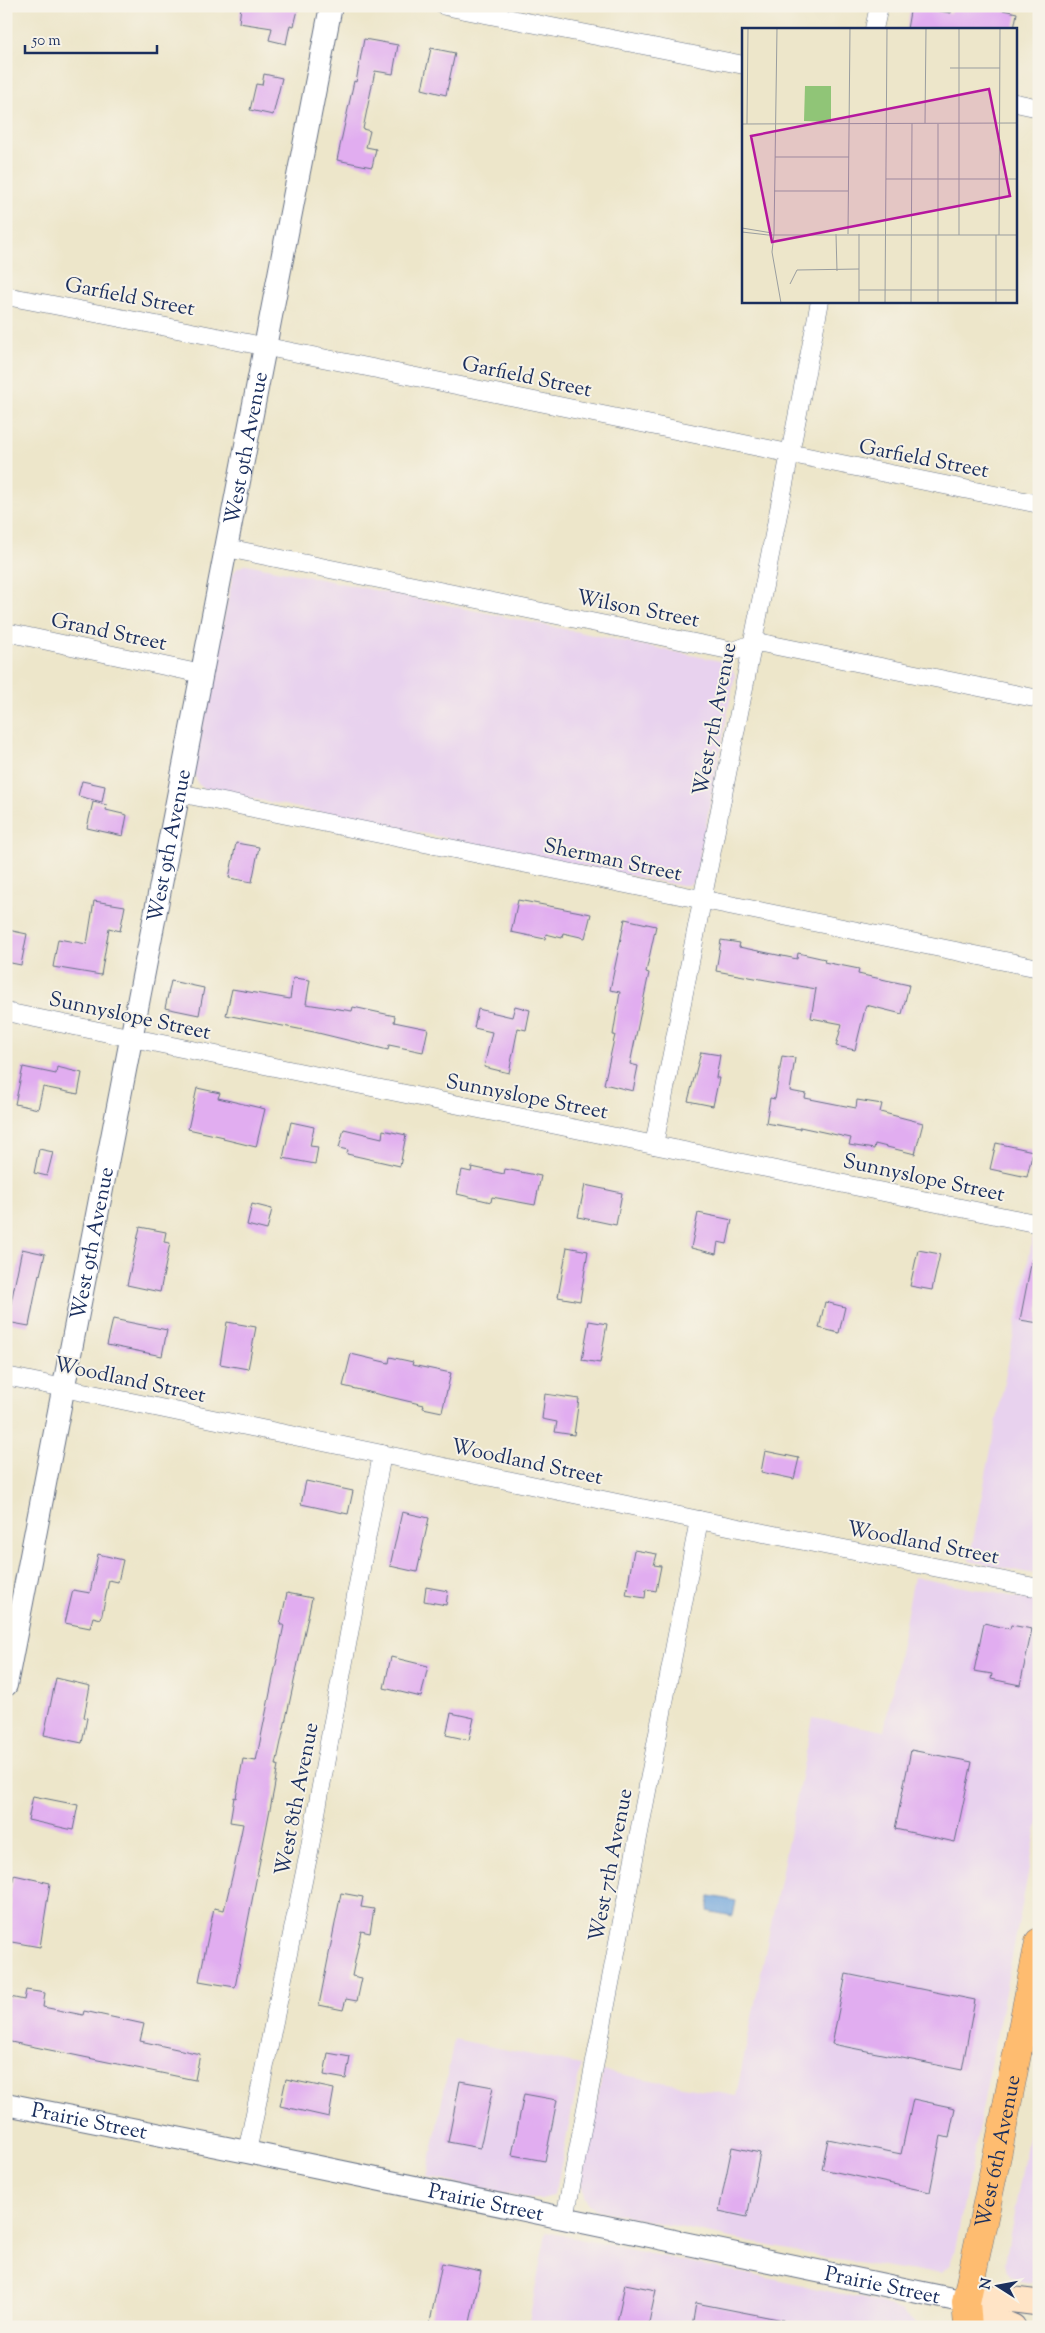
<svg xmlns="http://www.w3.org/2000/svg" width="1045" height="2333" font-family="'Sorts Mill Goudy',serif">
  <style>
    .built { fill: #e8d2ee }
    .water { fill: #6fa5dc; stroke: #456a9d }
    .building { fill: #e1adf0 }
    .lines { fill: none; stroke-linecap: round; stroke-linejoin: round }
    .minor-casing { stroke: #646f84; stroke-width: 19 }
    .tertiary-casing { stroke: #646f84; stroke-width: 24 }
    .secondary-casing { stroke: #646f84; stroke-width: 27 }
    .primary-casing { stroke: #646f84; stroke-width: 29 }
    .minor { stroke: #fff; stroke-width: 18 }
    .tertiary { stroke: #fff; stroke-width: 22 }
    .secondary { stroke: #ffe4c6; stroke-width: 25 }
    .primary { stroke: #febc70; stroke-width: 28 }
    .labels { text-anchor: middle; stroke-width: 4; stroke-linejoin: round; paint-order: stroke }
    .street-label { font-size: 21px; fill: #1b2f5e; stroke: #f7f3e8 }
    .inset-road { fill: none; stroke: #999d9f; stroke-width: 1 }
    .view { fill: #b5179e; fill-opacity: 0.15; stroke: #b5179e; stroke-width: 2.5 }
    .inset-edge { fill: none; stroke: #1b2f5e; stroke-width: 2.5 }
  </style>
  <rect width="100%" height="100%" fill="#f7f3e8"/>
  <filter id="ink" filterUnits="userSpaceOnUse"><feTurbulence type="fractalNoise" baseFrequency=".02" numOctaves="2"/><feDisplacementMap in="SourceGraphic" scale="10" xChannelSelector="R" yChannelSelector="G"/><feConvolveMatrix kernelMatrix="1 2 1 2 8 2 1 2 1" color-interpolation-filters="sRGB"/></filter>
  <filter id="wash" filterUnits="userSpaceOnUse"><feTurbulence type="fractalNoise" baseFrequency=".0096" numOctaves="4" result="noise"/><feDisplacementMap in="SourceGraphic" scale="20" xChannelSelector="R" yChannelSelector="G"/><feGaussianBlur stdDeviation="1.12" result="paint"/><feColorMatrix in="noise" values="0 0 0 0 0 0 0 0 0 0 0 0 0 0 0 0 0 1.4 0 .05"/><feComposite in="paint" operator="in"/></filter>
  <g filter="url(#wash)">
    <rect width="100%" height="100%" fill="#ede6ca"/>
    <!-- built -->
    <g class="built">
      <polygon points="247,564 730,663 735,675 696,876 693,882 688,885 677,885 205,789 198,784 194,774 194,767 233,574 237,568"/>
      <polygon points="1033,1236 1039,1237 1039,1575 969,1561"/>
      <polygon points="914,1577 1039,1602 1039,1818 954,2254 949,2265 941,2271 920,2272 808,2254 597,2210 588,2203 584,2196 581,2181 603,2071 736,2096 813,1718 884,1731"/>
      <polygon points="454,2039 581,2065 557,2185 552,2196 541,2199 534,2199 427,2177"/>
      <polygon points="1039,2079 1039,2284 1020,2281 1011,2276 1007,2271 1005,2262"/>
      <polygon points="546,2232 880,2302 903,2311 918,2327 528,2327"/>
    </g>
    <!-- water -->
    <polygon class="water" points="710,1896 736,1901 733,1916 707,1911"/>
    <g id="blocks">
      <!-- building -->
      <g class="building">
        <polygon points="241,6 299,6 294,26 290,25 286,44 269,40 272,28 239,23"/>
        <polygon points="911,6 951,13 952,6 984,6 1017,13 1014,29 907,29"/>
        <polygon points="364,39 398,45 393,74 375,71 363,129 370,131 366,147 376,149 372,167 337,160 354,81 356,82"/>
        <polygon points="431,48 455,53 446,95 422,89"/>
        <polygon points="264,74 282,78 273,115 250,110 256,84 262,85"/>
        <polygon points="82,781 105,786 102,802 78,796"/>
        <polygon points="93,802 107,805 106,810 127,815 123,836 87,828"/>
        <polygon points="236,843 259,847 252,882 229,878"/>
        <polygon points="518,900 591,914 585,938 563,933 562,938 546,934 545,939 511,932"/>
        <polygon points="94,901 125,906 120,931 109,928 101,975 53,967 58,939 87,944"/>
        <polygon points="625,919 656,926 646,972 649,973 630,1064 638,1066 633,1091 604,1084 615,1035 613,1035 620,992 610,990"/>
        <polygon points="8,930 27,934 21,965 6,962"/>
        <polygon points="721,940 740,943 739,947 797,959 798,953 825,959 824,962 859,969 858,974 909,985 902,1014 866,1005 855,1050 836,1046 842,1024 811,1018 816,989 716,971"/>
        <polygon points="293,978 310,980 306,1004 352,1011 353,1007 395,1016 394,1022 428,1029 423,1052 389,1045 388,1050 314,1032 226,1015 232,989 290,999"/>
        <polygon points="171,981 204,988 199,1015 165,1008"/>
        <polygon points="515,1006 530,1010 526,1030 518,1028 509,1073 484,1067 492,1032 474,1028 478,1009 512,1017"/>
        <polygon points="701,1052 720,1055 716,1078 719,1078 713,1106 688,1101"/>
        <polygon points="782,1056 795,1058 790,1091 806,1094 805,1098 856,1108 857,1100 882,1104 880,1112 923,1123 915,1154 875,1144 874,1149 849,1145 851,1138 800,1127 800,1129 766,1123 770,1098 775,1099"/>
        <polygon points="23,1067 56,1074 57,1067 82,1073 78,1094 43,1087 38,1109 15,1104"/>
        <polygon points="197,1088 220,1093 218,1098 265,1109 256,1147 223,1139 224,1137 188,1129"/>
        <polygon points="291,1122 314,1127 310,1146 318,1147 315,1164 283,1158"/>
        <polygon points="344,1129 382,1138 383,1130 406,1135 400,1166 347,1154 348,1150 339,1148"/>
        <polygon points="996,1143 1033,1151 1027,1177 990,1169"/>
        <polygon points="39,1149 53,1152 47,1176 34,1173"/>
        <polygon points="472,1167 504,1174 505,1169 541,1176 535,1205 492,1197 491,1202 457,1194 462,1170 471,1172"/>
        <polygon points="585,1185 622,1193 616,1225 578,1217"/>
        <polygon points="252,1204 272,1209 267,1230 247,1225"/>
        <polygon points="698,1213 732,1220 727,1244 718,1242 716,1254 691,1248"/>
        <polygon points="140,1227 166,1232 164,1242 170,1243 160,1292 127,1285"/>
        <polygon points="567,1247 588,1251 580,1301 558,1297"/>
        <polygon points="22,1249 45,1254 40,1275 39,1274 29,1326 7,1322"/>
        <polygon points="918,1250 940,1254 932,1290 910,1286"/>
        <polygon points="1032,1259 1039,1260 1039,1323 1020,1320"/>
        <polygon points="825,1302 845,1307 839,1333 819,1328"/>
        <polygon points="113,1319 167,1330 162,1356 107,1345"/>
        <polygon points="589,1321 607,1324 600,1363 582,1360"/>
        <polygon points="227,1322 256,1327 248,1369 220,1364"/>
        <polygon points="351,1354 389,1363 390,1357 413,1362 412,1365 451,1373 442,1412 423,1408 424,1405 343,1386"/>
        <polygon points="545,1394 579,1399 574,1435 555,1432 557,1422 542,1419"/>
        <polygon points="765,1451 799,1458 794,1479 761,1472"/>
        <polygon points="306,1481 353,1491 348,1514 301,1504"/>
        <polygon points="402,1512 429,1518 417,1572 390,1566"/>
        <polygon points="634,1550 657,1554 654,1565 661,1566 656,1591 646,1589 645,1598 626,1595"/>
        <polygon points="98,1554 123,1560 118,1582 109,1580 101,1619 93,1617 90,1628 65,1623 73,1590 90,1593"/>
        <polygon points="426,1587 448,1591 446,1605 424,1601"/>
        <polygon points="287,1593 312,1598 276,1765 278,1765 274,1789 235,1987 199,1981 214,1908 224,1910 234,1869 243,1824 230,1822 234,1797 236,1798 243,1759 256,1761 284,1625 280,1625"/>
        <polygon points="984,1623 1010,1629 1011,1625 1032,1629 1020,1685 991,1679 992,1674 974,1671"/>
        <polygon points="391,1657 428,1666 421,1697 384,1688"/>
        <polygon points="56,1678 90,1686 84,1717 87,1718 82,1743 44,1735"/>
        <polygon points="451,1713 474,1718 469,1740 446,1735"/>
        <polygon points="911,1750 972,1762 955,1842 895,1829"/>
        <polygon points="33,1796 78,1805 73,1830 28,1820"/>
        <polygon points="14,1875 50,1883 40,1947 6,1941 11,1900 9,1899"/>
        <polygon points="341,1893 363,1897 361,1907 374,1909 370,1933 361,1931 352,1976 362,1978 357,2001 346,1999 343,2010 319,2005"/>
        <polygon points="846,1974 975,2000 962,2070 832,2044"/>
        <polygon points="26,1990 45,1993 43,2007 83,2015 84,2011 144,2024 140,2041 200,2054 195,2080 6,2041 6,1996 24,2000"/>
        <polygon points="328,2053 350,2057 346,2079 324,2075"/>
        <polygon points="286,2079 334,2089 329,2117 280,2106"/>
        <polygon points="460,2081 493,2087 480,2148 448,2142"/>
        <polygon points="524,2094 557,2100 545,2161 512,2155"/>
        <polygon points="913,2099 955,2108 949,2138 941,2136 930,2192 822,2169 828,2139 901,2154"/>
        <polygon points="732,2147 760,2153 747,2217 719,2211"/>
        <polygon points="442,2263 481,2271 469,2327 429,2327"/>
        <polygon points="625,2284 656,2290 648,2327 616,2327"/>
        <polygon points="696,2303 783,2320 782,2327 692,2327"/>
      </g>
    </g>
  </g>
  <g filter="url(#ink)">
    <use href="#blocks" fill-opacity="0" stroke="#646f84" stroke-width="1"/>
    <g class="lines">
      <defs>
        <g id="minor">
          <polyline points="445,6 744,65"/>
          <polyline points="874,29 879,6"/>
          <polyline points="1016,103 1039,108"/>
          <path d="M6,296C351,361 694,435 1039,504"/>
          <polyline points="227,548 734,651 752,644 762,643 1039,699"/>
          <polyline points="6,632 202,674"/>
          <polyline points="179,793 1039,968"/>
          <polyline points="6,1012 1039,1224"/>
          <polyline points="654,1145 820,301"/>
          <polyline points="6,1376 699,1520 1039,1588"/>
          <polyline points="247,2152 308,1857 382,1454"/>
          <polyline points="565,2218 699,1520"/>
        </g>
        <g id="tertiary">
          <path id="s1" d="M6,1685L331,6"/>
          <path id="s2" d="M6,2104L247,2152L966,2302"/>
        </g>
        <g id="secondary">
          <polyline points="966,2302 990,2297 1039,2303"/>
          <polyline points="966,2302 987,2316 1013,2327"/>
        </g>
        <g id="primary">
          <path id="s3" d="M968,2327L966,2302L998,2151L1039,1942"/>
        </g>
      </defs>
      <!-- minor casing -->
      <use href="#minor" class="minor-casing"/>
      <!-- tertiary casing -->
      <use href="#tertiary" class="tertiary-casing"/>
      <!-- secondary casing -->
      <use href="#secondary" class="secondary-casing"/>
      <!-- primary casing -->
      <use href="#primary" class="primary-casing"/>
      <!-- minor -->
      <use href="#minor" class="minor"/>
      <!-- tertiary -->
      <use href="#tertiary" class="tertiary"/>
      <!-- secondary -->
      <use href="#secondary" class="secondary"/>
      <!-- primary -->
      <use href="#primary" class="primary"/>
    </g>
  </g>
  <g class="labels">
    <!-- street labels -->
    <g class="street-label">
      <text transform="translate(130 296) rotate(11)" y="7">Garfield Street</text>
      <text transform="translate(527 376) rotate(12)" y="7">Garfield Street</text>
      <text dy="7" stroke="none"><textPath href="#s1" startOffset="1260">West 9th Avenue</textPath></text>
      <text transform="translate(924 458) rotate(11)" y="7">Garfield Street</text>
      <text transform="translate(638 608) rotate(11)" y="7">Wilson Street</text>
      <text transform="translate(109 631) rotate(12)" y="7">Grand Street</text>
      <text transform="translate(714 719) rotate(-79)" y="7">West 7th Avenue</text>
      <text dy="7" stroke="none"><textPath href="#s1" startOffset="855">West 9th Avenue</textPath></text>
      <text transform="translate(613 859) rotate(12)" y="7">Sherman Street</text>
      <text transform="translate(130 1015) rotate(12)" y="7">Sunnyslope Street</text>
      <text transform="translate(527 1096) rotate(11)" y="7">Sunnyslope Street</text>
      <text transform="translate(924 1177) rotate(12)" y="7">Sunnyslope Street</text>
      <text dy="7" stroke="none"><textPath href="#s1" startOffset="450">West 9th Avenue</textPath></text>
      <text transform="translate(130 1379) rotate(12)" y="7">Woodland Street</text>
      <text transform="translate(527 1461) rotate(12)" y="7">Woodland Street</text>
      <text transform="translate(923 1542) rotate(11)" y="7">Woodland Street</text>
      <text transform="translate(296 1799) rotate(-79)" y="7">West 8th Avenue</text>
      <text transform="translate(610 1865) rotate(-79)" y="7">West 7th Avenue</text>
      <text dy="7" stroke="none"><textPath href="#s2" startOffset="85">Prairie Street</textPath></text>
      <text dy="7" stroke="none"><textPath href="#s3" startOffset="179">West 6th Avenue</textPath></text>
      <text dy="7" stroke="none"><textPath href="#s2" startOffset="490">Prairie Street</textPath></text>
      <text dy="7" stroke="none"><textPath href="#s2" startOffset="895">Prairie Street</textPath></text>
    </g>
  </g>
  <!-- overview -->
  <g transform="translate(742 28)">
    <rect width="275" height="275" fill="#ede6ca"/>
    <path d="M63,58H89V94L62,93Z" fill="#90c577"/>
    <path class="inset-road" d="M208,40H258M183,95L184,0M0,96L275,95M5,96L6,0M196,96V275M33,129H107M144,151H275M32,163H106M0,200L30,205M0,204L26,207H275M32,206L35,0M32,206L30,224L39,275M94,206L95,243M106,206L108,0M217,207V0M257,207L258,0M48,256L55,242L117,241M117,262H275M117,275V206M143,275L145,0M169,275L170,95M254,275V207"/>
    <path class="view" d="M247,61L268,168L30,214L9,108Z"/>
    <rect width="275" height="275" class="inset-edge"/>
  </g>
  <!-- margin -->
  <rect width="1045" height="2333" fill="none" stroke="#f7f3e8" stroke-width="25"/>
  <!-- north arrow -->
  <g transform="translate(998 2286) rotate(281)" stroke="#f7f3e8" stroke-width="4" paint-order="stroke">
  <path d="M0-4L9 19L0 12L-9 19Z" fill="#1b2f5e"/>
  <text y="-8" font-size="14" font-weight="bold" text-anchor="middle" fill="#1b2f5e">N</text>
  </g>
  <!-- scale -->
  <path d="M25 45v8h132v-8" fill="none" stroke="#1b2f5e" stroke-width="2.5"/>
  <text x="32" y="45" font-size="15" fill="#1b2f5e" stroke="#f7f3e8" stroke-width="4" paint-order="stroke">50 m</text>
</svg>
